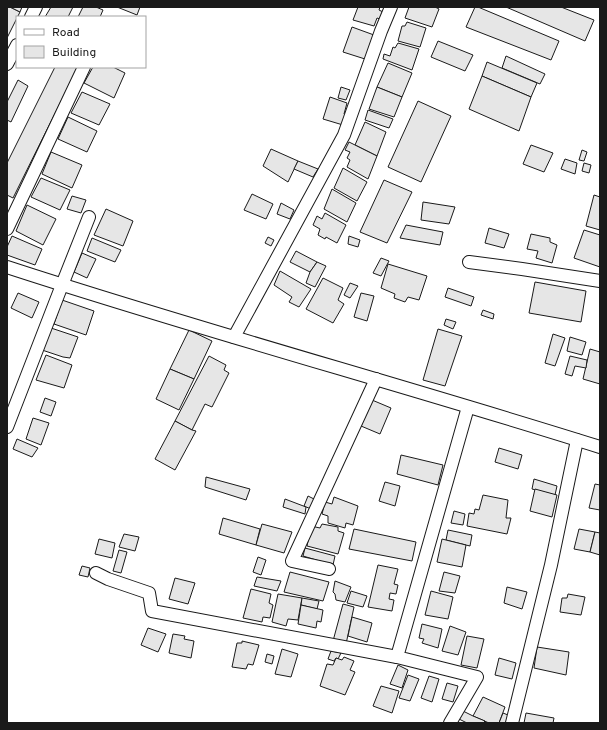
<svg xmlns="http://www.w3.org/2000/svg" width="607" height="730" font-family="Overpass,sans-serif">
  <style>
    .building { fill: #e6e6e6; stroke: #1a1a1a }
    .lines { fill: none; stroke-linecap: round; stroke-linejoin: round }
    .minor-casing { stroke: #1a1a1a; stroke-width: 14 }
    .minor { stroke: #fff; stroke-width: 12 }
  </style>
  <rect width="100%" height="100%" fill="#fff"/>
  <!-- building -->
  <g class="building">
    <polygon points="7,7 10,7 20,12 7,38"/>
    <polygon points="10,7 22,7 20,12"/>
    <polygon points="51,7 73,7 68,17 45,17"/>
    <polygon points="83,7 96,7 103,10 100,17 78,17"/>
    <polygon points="117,7 140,7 137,15"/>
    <polygon points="358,7 380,7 379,10 383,12 380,19 377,18 374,26 353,20"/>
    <polygon points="409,7 435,7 439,9 432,27 405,18"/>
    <polygon points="475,7 478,7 559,41 551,60 466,27"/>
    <polygon points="506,7 561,7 594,20 585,41"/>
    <polygon points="407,22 426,28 420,47 398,41 402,26 405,26"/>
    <polygon points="352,27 374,35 365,59 343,52"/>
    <polygon points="438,41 473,55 465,71 431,57"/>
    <polygon points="398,43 419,49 412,70 383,59 384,54 390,56 393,47 395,48"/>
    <polygon points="506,56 545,74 540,84 502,68"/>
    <polygon points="487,62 537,83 531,97 482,76"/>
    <polygon points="388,63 412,73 402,97 377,87"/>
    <polygon points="55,67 78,67 13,198 7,195 7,163"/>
    <polygon points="93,67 113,67 125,73 114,98 84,83"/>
    <polygon points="482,76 531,97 519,131 469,109"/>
    <polygon points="18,80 28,86 11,122 7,120 7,102"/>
    <polygon points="341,87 350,90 346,100 338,98"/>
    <polygon points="377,87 402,97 394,117 369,109"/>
    <polygon points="82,92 110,104 99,125 71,113"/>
    <polygon points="330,97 347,103 344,114 347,116 343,125 323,119"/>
    <polygon points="418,101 451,116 421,182 388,167"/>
    <polygon points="368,110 393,119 389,128 365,120"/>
    <polygon points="68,117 97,131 87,152 58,139"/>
    <polygon points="365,122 386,132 377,156 355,145"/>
    <polygon points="349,142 377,156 368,179 347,167 350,160 347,158 350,152 345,150"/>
    <polygon points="531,145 553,153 544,172 523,164"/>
    <polygon points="271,149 298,161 288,182 263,166"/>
    <polygon points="582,150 587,152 584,161 579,160"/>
    <polygon points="51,152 82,165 72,188 42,174"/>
    <polygon points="565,159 577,163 575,174 561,169"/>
    <polygon points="298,161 318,169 313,177 294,169"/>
    <polygon points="584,163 591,165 589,173 582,171"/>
    <polygon points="343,168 367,182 357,201 334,188"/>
    <polygon points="41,178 70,190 60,210 31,197"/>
    <polygon points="384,180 412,192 387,243 360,232"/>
    <polygon points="332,189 356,203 347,222 324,209"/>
    <polygon points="252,194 273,204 266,219 244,210"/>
    <polygon points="594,195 600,197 600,230 586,226"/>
    <polygon points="72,196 86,200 81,213 67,209"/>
    <polygon points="423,202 455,207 449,224 421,220"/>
    <polygon points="281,203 294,210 290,219 277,214"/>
    <polygon points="27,205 56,219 43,245 16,231"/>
    <polygon points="106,209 133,221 123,246 94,235"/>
    <polygon points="325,213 346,225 337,243 326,237 325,239 318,235 320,229 313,225 317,216 322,219"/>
    <polygon points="406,225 443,232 440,245 400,238"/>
    <polygon points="489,228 509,234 504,248 485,243"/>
    <polygon points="584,230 600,235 600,267 574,258"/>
    <polygon points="531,234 550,238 550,242 557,245 552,263 536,258 538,251 527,249"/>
    <polygon points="12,236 42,249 35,265 7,255 7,247"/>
    <polygon points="349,236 360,240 358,247 348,244"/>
    <polygon points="268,237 274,240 271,246 265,243"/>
    <polygon points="92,238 121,250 115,262 87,251"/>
    <polygon points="296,251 317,262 310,272 290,262"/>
    <polygon points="82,253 96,259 87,278 74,272"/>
    <polygon points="381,258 389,261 381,276 373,273"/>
    <polygon points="317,262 326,266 315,287 306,283 310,272"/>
    <polygon points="388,264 427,276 419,300 408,297 405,302 394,298 395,294 381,288"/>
    <polygon points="280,271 311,289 299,307 289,302 292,297 274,285"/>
    <polygon points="323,278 343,288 338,300 344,304 333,323 306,309"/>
    <polygon points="535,282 586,291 581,322 529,313"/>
    <polygon points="350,283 358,286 350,298 344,295"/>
    <polygon points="448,288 474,297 471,306 445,297"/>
    <polygon points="18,293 39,302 32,318 11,308"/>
    <polygon points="361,293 374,296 367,321 354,317"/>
    <polygon points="62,300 94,311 86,335 54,324"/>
    <polygon points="483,310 494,314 493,319 481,315"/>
    <polygon points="446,319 456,322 453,329 444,325"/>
    <polygon points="51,328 78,337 70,358 63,357 42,350"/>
    <polygon points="438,329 462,336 445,386 423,380"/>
    <polygon points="189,330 212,341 194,379 170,369"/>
    <polygon points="553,334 565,338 555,366 545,363"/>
    <polygon points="570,337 586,342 582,355 567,351"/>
    <polygon points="590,349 600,352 600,384 583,379"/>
    <polygon points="46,355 72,365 64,388 36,380"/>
    <polygon points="209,356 226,365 224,370 229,373 212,407 205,404 192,430 175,421"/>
    <polygon points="570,356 587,360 586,368 575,366 572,376 565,374"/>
    <polygon points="170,369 194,379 179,410 156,399"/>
    <polygon points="45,398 56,402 51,416 40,412"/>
    <polygon points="372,400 391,408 380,434 361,426"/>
    <polygon points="33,418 49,423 41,445 26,439"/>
    <polygon points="175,421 192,430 196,431 175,470 155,459"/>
    <polygon points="17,439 38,448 32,457 13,449"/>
    <polygon points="499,448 522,455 518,469 495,462"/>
    <polygon points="401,455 443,465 438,485 397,474"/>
    <polygon points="206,477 250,489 246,500 205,487"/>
    <polygon points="534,479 557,486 555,495 532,489"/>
    <polygon points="385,482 400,486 395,506 379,501"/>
    <polygon points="595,484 600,485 600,510 589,508"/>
    <polygon points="535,489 557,495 552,517 530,511"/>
    <polygon points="483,495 508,500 506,518 511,518 507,534 467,526 469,513 474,514 475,509 479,510"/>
    <polygon points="308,496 314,499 311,509 304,506"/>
    <polygon points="334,497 358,506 353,525 346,523 345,528 328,523 328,516 322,514 325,502 332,504"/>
    <polygon points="285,499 306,507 305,514 283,507"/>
    <polygon points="454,511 465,514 463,525 451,523"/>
    <polygon points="223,518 260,529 256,545 219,534"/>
    <polygon points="262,524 292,532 284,553 256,545"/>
    <polygon points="322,524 338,527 338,531 344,533 338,554 307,546 311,526 320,528"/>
    <polygon points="354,529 416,542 412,561 349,549"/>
    <polygon points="579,529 595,532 590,552 574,549"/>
    <polygon points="448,530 472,535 470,546 446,540"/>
    <polygon points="595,532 600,533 600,555 590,552"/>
    <polygon points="124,534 139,537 135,551 119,547"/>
    <polygon points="99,539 115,543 112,558 95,554"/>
    <polygon points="442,539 466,545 462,567 437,562"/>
    <polygon points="305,548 335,556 333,565 303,556"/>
    <polygon points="119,550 127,552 121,573 113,571"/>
    <polygon points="258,557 266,560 261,575 253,572"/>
    <polygon points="378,565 398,569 394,584 398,585 396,594 390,593 389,599 394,600 392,611 368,607"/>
    <polygon points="82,566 90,568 88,577 79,575"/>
    <polygon points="290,572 329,582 323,601 284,592"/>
    <polygon points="444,572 460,576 455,593 439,591"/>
    <polygon points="257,577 281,581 277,591 254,586"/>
    <polygon points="175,578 195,583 188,604 169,599"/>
    <polygon points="335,581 351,587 345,602 336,600 335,594 333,592"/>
    <polygon points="507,587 527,592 522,609 504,603"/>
    <polygon points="251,589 271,594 269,603 273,605 270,618 263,617 262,622 243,618"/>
    <polygon points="351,591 367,596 363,607 347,603"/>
    <polygon points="431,591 453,597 448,619 425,615"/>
    <polygon points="278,594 302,598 298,620 288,619 286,626 272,622"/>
    <polygon points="568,594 585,597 581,615 560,612 562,598 567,598"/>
    <polygon points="302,598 319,601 317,609 301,605"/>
    <polygon points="343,604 354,607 346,644 333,641"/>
    <polygon points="301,605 323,610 321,622 317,621 316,628 298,624"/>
    <polygon points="352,617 372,623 367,642 348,636"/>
    <polygon points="422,624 442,629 438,648 422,643 424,639 419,638"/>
    <polygon points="450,626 466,632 458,655 442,651"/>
    <polygon points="148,628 166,634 158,652 141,645"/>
    <polygon points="173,634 185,636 184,639 194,641 191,658 169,653"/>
    <polygon points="467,636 484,639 477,668 461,665"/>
    <polygon points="242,641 259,645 253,665 248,664 246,669 232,667 237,643 242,643"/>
    <polygon points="537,647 569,652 566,675 534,668"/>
    <polygon points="282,649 298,654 291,677 275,674"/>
    <polygon points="331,651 341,653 338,659 336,658 334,661 328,659"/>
    <polygon points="267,654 274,656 272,664 265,662"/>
    <polygon points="344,657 354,661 350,670 355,672 345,695 320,686 327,664 333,665 336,658 342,660"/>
    <polygon points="499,658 516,663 512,679 495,675"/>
    <polygon points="398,665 408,670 402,688 390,684"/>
    <polygon points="408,675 419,679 410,701 399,698"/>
    <polygon points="429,676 439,679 432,702 421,698"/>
    <polygon points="447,683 458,686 453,702 442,699"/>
    <polygon points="381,686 399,691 392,713 373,706"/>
    <polygon points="483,697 505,707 499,723 489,723 473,716"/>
    <polygon points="463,711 473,716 485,721 483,723 467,723 459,719"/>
    <polygon points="503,713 508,715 506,723 499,723"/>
    <polygon points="526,713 554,718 553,723 524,723"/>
  </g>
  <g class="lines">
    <defs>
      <g id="minor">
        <polyline points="31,17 36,7"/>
        <polyline points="7,64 17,45"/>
        <polyline points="7,229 84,67"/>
        <polyline points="469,262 522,269 600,281"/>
        <path d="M7,267C203,331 403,385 600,447"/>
        <polyline points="234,337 344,135 381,31 391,7"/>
        <polyline points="7,427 62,285 89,217"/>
        <polyline points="329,569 292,561 376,379"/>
        <polyline points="96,573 108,579 149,593 152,611 397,657"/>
        <polyline points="450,723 477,677 397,657 468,407"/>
        <polyline points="512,723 551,565 577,440"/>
      </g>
    </defs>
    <!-- minor casing -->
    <use href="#minor" class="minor-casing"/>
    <!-- minor -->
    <use href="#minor" class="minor"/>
  </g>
  <!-- border -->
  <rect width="607" height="730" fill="none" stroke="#1a1a1a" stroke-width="16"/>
  <!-- legend -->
  <rect x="16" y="16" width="130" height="52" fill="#ffffff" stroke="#a3a3a3"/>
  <rect x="24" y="29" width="20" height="6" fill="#ffffff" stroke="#a3a3a3"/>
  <text x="52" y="36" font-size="12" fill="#1a1a1a">Road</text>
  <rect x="24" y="46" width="20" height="12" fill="#e6e6e6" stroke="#a3a3a3"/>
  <text x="52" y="56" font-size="12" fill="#1a1a1a">Building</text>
</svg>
